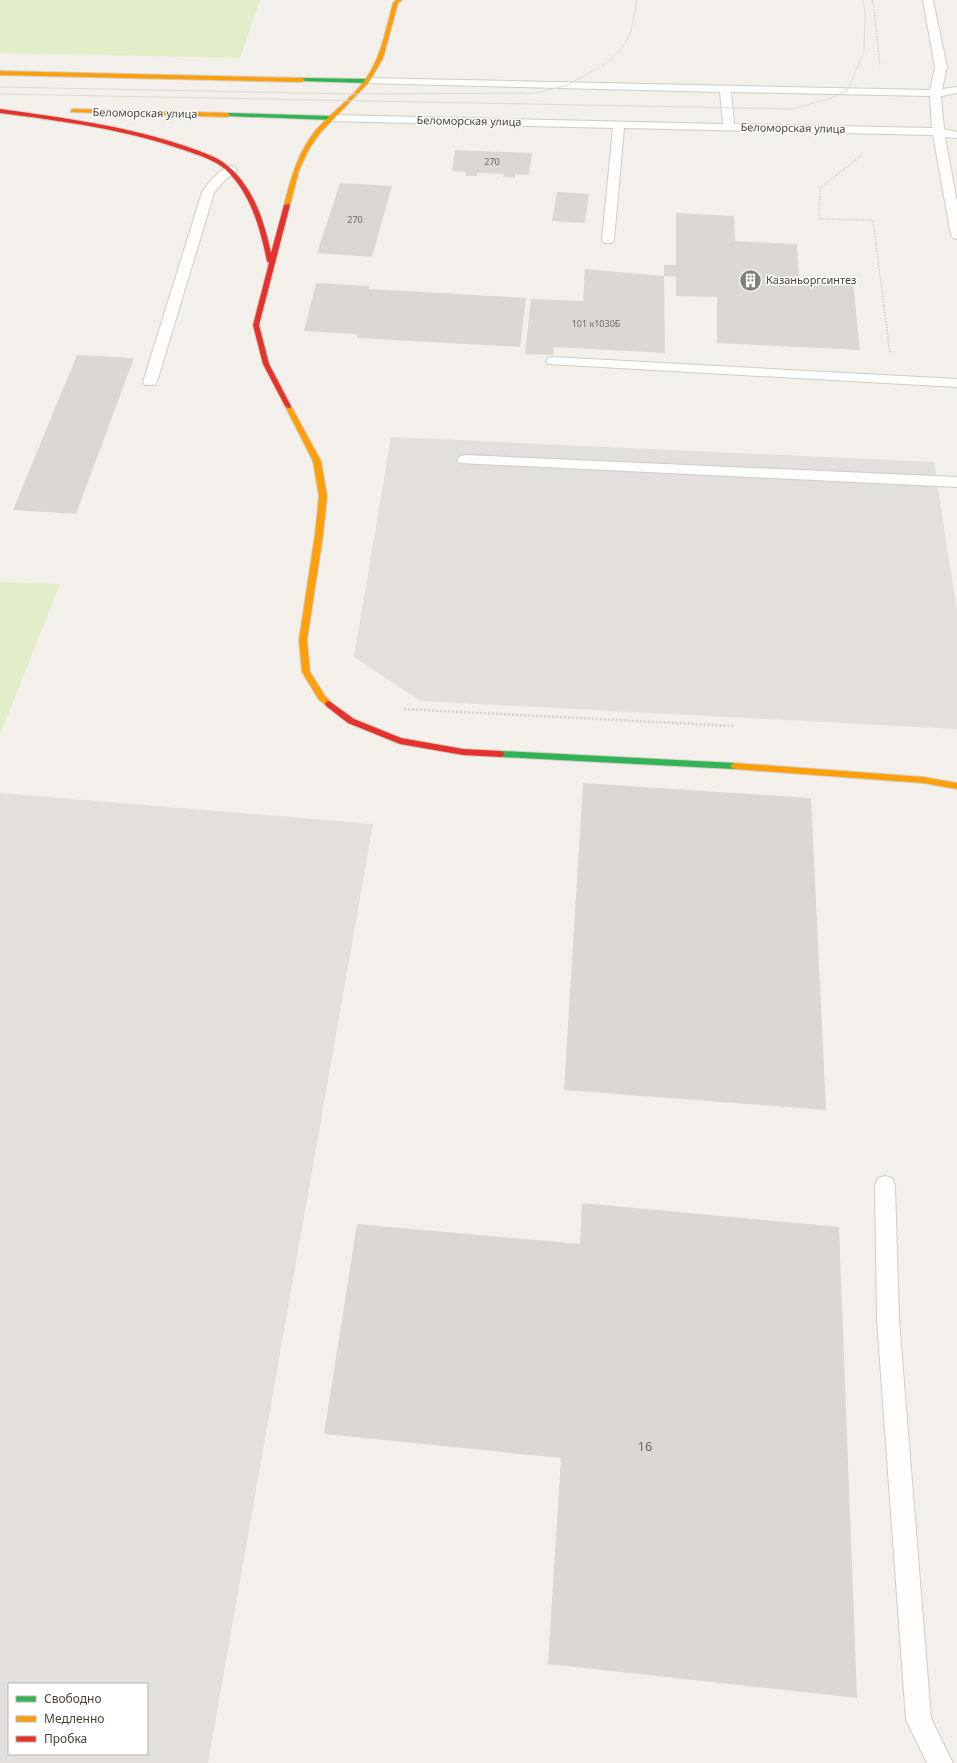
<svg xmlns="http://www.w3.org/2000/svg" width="957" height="1763" font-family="'Noto Sans',sans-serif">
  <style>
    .green { fill: #e2eeca }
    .parking { fill: #e2dfdc; fill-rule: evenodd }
    .building { fill: #dbd7d3 }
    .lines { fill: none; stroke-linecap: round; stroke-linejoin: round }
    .lane-casing { stroke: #d0ccc8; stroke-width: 2 }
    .fast-casing { stroke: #d4cec4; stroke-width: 2 }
    .slow-casing { stroke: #d4cec4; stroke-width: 2 }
    .jam-casing { stroke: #d4cec4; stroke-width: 2 }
    .path-far2 { stroke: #d3d0cb; stroke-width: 1.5; stroke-dasharray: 1.5 1.5; stroke-linecap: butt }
    .path-far1 { stroke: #d3d0cb; stroke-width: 2; stroke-dasharray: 1.5 1.5; stroke-linecap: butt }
    .path { stroke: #d3d0cb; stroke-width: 2.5; stroke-dasharray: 2 2; stroke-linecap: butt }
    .lane { fill: #fdfdfc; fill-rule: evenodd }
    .fast { fill: #30b455; fill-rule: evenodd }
    .slow { fill: #ff9f0a; fill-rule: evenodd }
    .jam { fill: #e5322d; fill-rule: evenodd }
    .tram { stroke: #dadad9; stroke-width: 1 }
    .labels { text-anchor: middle; stroke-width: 3; stroke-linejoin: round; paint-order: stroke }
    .far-number-label { font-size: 9px; fill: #706860 }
    .far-street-label { font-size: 11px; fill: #4a4137; stroke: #fff }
    .far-poi-label { font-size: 11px; fill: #4a4137; stroke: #fff; text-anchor: start }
    .near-number-label { font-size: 13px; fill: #706860 }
  </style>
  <rect width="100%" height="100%" fill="#f3f0ec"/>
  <!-- green -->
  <g class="green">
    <polygon points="0,0 260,0 240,58 0,53"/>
    <polygon points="0,582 60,584 0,735"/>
  </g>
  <!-- parking -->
  <g class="parking">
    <polygon points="391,437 934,462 957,612 957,729 421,701 354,657"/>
    <path d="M0,793L373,824L208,1763H0ZM9,1684H147V1754H9Z"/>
  </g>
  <!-- building -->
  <g class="building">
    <polygon points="455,150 532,153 529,175 515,174 515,178 503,177 504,174 477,173 477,176 466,176 466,172 452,171"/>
    <polygon points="340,183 392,186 372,257 317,253"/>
    <polygon points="557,192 589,194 585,223 552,221"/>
    <polygon points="676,213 734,216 735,241 797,244 799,279 853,282 860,350 717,343 717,297 676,296 676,277 664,276 664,265 676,265"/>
    <polygon points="585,269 664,276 665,353 554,347 553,355 525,354 531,299 583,301"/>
    <polygon points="316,283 370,286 369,289 526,298 520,347 357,338 358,334 304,331"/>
    <polygon points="77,355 134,358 76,514 13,510"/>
    <polygon points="583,783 811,798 826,1110 564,1090"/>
    <polygon points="582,1203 839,1227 857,1698 548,1664 561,1458 324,1434 357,1224 580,1244"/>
  </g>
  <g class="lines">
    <defs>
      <g id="lane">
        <path d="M923,0H933L947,67L942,89L957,87V93L941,96L944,129L957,132V138L945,137L957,202V239L953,238L951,235L933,135L624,128L614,240L612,243H604L602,240L613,128L332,121L326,118L332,115L723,124L720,92L363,83L361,81L367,78L930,90L935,67ZM731,92L930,96L932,128L734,124Z"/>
        <path d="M231,166L235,167L237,170L223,182L214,193L157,382L155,385H145L143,382L202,192C209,182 219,169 231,166Z"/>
        <polygon points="553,357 957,379 957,387 548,364 546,361 548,358"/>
        <polygon points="464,455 957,477 957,487 459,463 457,460 459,457"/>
        <polygon points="885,1176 892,1178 895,1185 899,1320 931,1718 953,1763 927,1763 906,1720 877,1320 875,1185 878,1178"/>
      </g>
      <g id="fast">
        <polygon points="302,78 367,79 370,81 367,83 300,81 300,79"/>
        <polygon points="227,113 332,116 335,118 332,120 225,116 224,115"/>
        <polygon points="501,751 734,763 738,766 734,769 501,757 497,754"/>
      </g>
      <g id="slow">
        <path d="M396,0H402L398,3L383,58L369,82L320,133L309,149L299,170L290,205L285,206L284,205C291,178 298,152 316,130C331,113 352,98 365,80C381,58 386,29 393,3Z"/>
        <polygon points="0,71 302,78 305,80 302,82 0,75"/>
        <polygon points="73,109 227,113 230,115 227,117 71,112 71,110"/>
        <polygon points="286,404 288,404 291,406 321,461 327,496 323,535 307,640 310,672 325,696 333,704 329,707 319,700 302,672 299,640 315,535 319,496 313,461 285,406"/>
        <polygon points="734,763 923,777 957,783 957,789 923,783 734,769 730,766"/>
      </g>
      <g id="jam">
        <path d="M0,109C64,118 127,126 188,147C202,152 218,157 229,167C254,189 264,221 271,253L284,205L289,204L290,205L259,325L269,364L291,406L290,408H288L285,406L263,364L253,325L269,263L267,261C260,228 251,193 225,169C213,159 198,155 184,150C124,129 62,121 0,113Z"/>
        <polygon points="329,701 354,719 401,738 463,749 501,751 505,754 501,757 463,755 400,744 348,723 326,706 325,704 326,702"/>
      </g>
    </defs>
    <!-- lane casing -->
    <use href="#lane" class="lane-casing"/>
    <!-- fast casing -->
    <use href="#fast" class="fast-casing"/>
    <!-- slow casing -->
    <use href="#slow" class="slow-casing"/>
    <!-- jam casing -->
    <use href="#jam" class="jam-casing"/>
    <!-- path-far2 -->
    <g class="path-far2">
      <polyline points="873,0 880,66"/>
      <polyline points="861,156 820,188 819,219 873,220 884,307"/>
    </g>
    <!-- path-far1 -->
    <polyline class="path-far1" points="884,306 890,354"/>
    <!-- path -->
    <polyline class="path" points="404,709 733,726"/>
    <!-- lane -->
    <use href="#lane" class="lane"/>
    <!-- fast -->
    <use href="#fast" class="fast"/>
    <!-- slow -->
    <use href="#slow" class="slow"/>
    <!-- jam -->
    <use href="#jam" class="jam"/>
    <!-- tram -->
    <g class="tram">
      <polyline points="0,87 354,94 536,93 568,85 608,62 622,48 631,31 637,0"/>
      <polyline points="0,94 793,109 831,98 847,91 864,52 865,13 863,0"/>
    </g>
  </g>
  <!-- icons -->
  <defs>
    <symbol id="building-disc" viewBox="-11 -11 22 22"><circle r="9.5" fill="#857e76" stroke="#fff"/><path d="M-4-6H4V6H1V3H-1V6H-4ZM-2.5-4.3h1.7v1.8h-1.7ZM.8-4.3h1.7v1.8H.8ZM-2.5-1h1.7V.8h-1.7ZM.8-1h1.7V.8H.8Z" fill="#fff"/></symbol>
  </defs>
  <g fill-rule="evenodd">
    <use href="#building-disc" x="738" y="268" width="25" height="25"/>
  </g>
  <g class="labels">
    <!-- far-number labels -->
    <g class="far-number-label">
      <text x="492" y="165">270</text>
      <text x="355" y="223">270</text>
      <text x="596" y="327">101 к1030Б</text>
    </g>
    <!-- far-street labels -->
    <g class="far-street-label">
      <text transform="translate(145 113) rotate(1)" y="4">Беломорская улица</text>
      <text transform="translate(469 121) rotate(1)" y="4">Беломорская улица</text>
      <text transform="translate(793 128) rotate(1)" y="4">Беломорская улица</text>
    </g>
    <!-- far-poi labels -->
    <g class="far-poi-label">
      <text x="766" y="284">Казаньоргсинтез</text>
    </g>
    <!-- near-number labels -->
    <g class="near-number-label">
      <text x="645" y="1451">16</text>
    </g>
  </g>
  <!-- legend -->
  <rect x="8" y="1683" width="140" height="72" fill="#ffffff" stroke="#b7b3af"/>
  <rect x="16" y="1696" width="20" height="6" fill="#30b455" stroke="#b7b3af"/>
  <text x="44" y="1703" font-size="12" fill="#4a4137">Свободно</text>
  <rect x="16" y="1716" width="20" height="6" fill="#ff9f0a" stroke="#b7b3af"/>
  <text x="44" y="1723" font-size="12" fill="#4a4137">Медленно</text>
  <rect x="16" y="1736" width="20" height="6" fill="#e5322d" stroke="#b7b3af"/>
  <text x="44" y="1743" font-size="12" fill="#4a4137">Пробка</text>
</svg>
